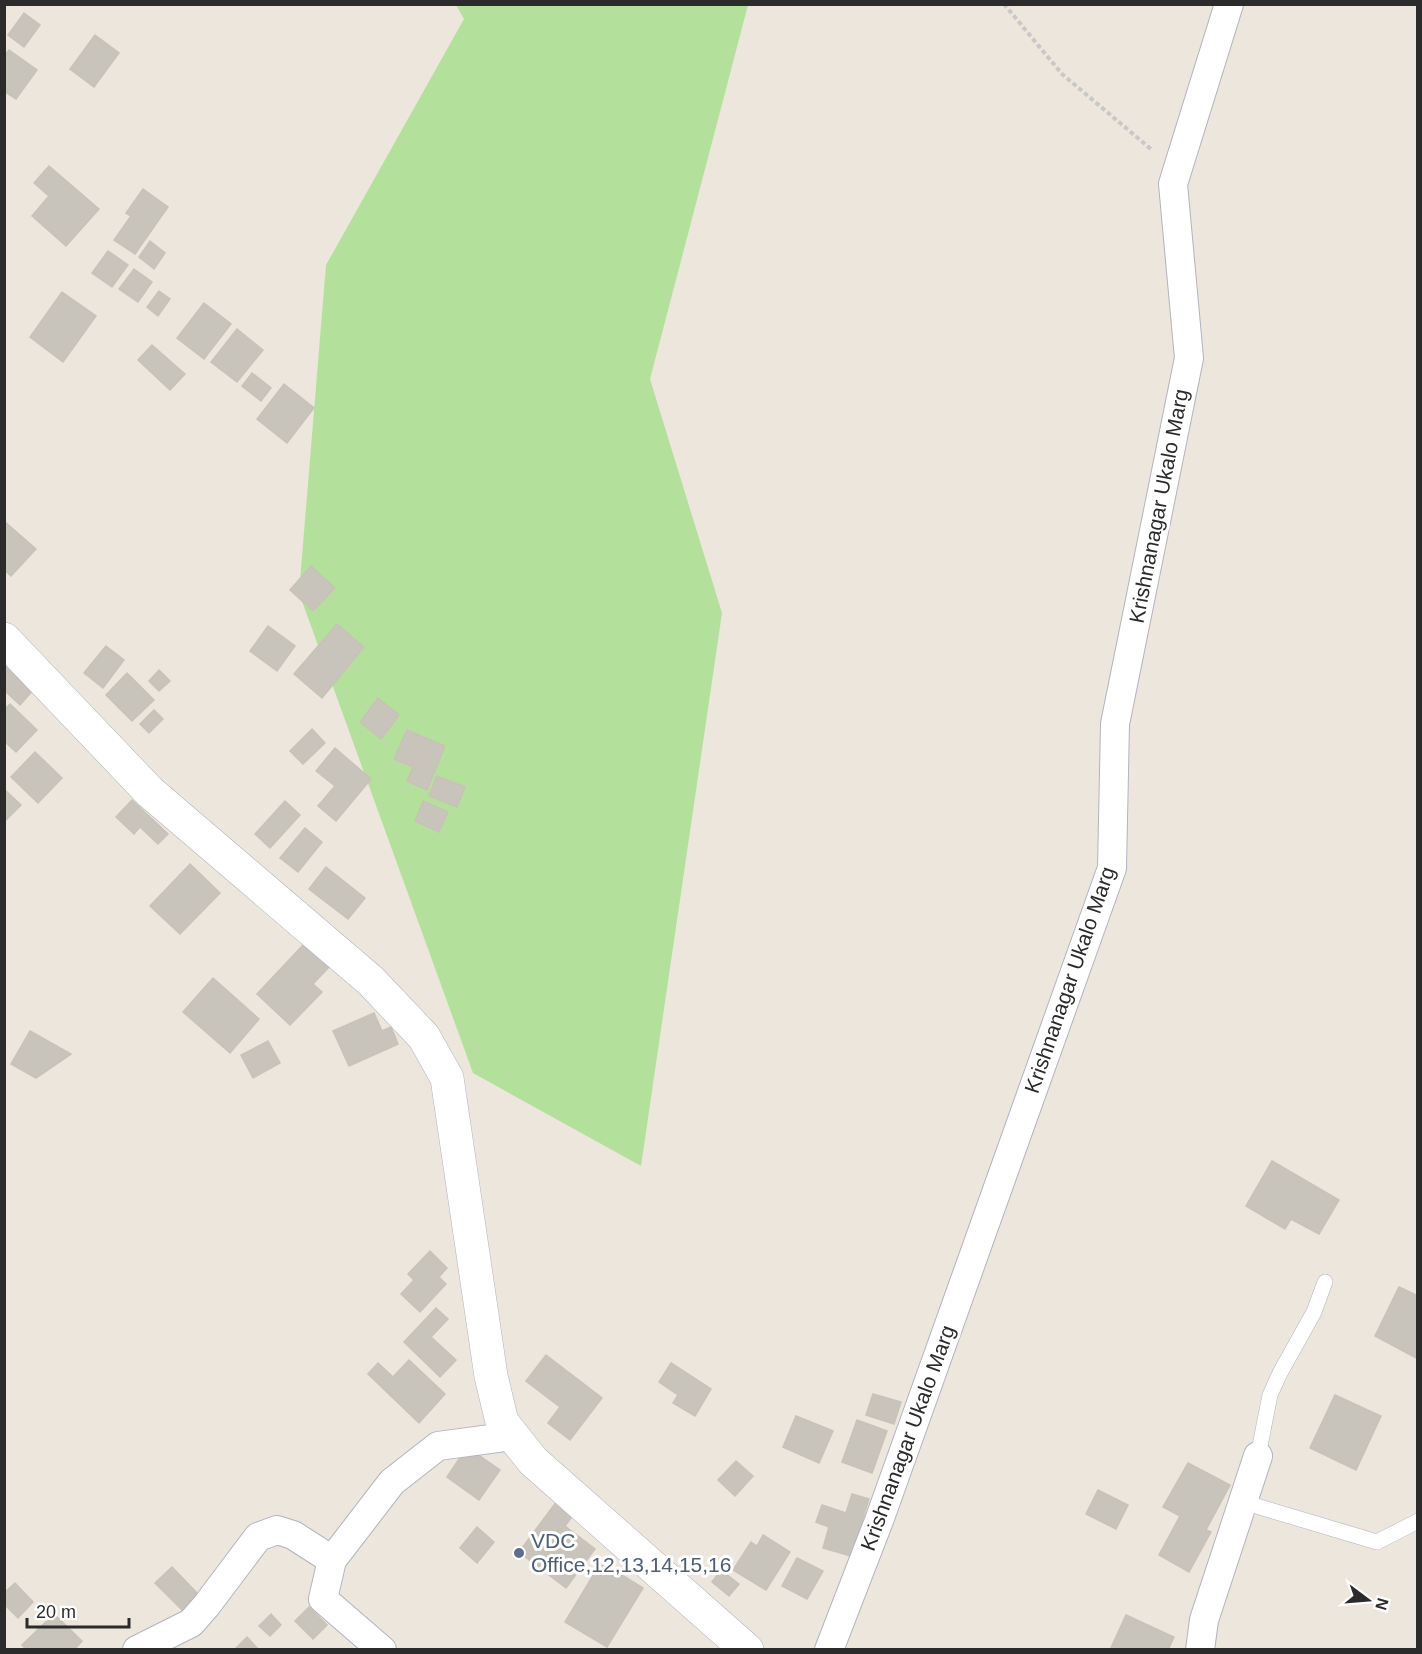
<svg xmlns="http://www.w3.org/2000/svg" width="1422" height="1654" font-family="Arial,sans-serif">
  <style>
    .green { fill: #b3e19c }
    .building { fill: #c8c4bc; stroke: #c8c2b7; stroke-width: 1.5 }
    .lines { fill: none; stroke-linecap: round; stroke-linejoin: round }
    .service-casing { stroke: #b1b4be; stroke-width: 16 }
    .minor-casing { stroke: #b1b4be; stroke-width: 30 }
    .secondary-casing { stroke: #b1b4be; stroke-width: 34 }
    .path { stroke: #c8c8c8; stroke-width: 4; stroke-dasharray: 4.5 3; stroke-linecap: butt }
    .service { stroke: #fff; stroke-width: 15 }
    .minor { stroke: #fff; stroke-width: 28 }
    .secondary { stroke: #fff; stroke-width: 33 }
    .service-dot { fill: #5c6f8a; stroke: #fff; stroke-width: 2 }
    .labels { text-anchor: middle; stroke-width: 6; stroke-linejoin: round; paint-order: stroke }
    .street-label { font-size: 21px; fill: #2b2b2b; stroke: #fff }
    .service-label { font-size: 21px; fill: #4e5e75; stroke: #fff; text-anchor: start }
  </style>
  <rect width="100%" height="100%" fill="#ece6dd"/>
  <!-- green -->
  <polygon class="green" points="456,5 748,5 650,379 722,613 641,1166 473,1073 299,593 326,265 464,19"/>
  <!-- building -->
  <g class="building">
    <polygon points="24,13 40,25 24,47 8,35"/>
    <polygon points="95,35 119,53 94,87 70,69"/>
    <polygon points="9,50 37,70 16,99 4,91 4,56"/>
    <polygon points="49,166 99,209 66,246 32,216 49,196 34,183"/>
    <polygon points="143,189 168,207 135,254 114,240 131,216 126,213"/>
    <polygon points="150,241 165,253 154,269 139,257"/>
    <polygon points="108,251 128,265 112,287 92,273"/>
    <polygon points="134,269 152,282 138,302 119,289"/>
    <polygon points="159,291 170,299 158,316 147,307"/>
    <polygon points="62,292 96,316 63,362 30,337"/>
    <polygon points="204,303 231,324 204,359 177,338"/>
    <polygon points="237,329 263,350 237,382 211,362"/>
    <polygon points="152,345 185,374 170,390 138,360"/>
    <polygon points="252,373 271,388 261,401 242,386"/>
    <polygon points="284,384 314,408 287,443 257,419"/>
    <polygon points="4,521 36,549 11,576 4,570"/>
    <polygon points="311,566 335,588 313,611 290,590"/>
    <polygon points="337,624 364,647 322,698 294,674"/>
    <polygon points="268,626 295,646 277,671 250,651"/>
    <polygon points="106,646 124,660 103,688 84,673"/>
    <polygon points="4,659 35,688 20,705 4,690"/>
    <polygon points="159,670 170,681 159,691 149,681"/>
    <polygon points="127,673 154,700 132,721 106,695"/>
    <polygon points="378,698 399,715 381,739 360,722"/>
    <polygon points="10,704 37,730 16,752 4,741 4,710"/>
    <polygon points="154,710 163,719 149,733 140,724"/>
    <polygon points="312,729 325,743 303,764 290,751"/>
    <polygon points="407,730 445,746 427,790 407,781 413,767 394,759"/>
    <polygon points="335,748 371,779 336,821 318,806 335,786 316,771"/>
    <polygon points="35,752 62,778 38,803 11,777"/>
    <polygon points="437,776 465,787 457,807 429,796"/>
    <polygon points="4,789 21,805 4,822"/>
    <polygon points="132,800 168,834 158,844 140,827 134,834 116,817"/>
    <polygon points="285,801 300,815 270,848 255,834"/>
    <polygon points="423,801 448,812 439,832 415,821"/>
    <polygon points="305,828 322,842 298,872 280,858"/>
    <polygon points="190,864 220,893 180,934 150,906"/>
    <polygon points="326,867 365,898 348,919 309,889"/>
    <polygon points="304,944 329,967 313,984 322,992 290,1025 257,994"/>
    <polygon points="213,978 259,1019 230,1053 183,1012"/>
    <polygon points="374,1013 382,1031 391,1027 398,1044 349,1066 333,1031"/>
    <polygon points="30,1031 71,1054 36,1078 11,1064"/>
    <polygon points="268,1041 280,1063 253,1078 241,1055"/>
    <polygon points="1272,1161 1339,1200 1319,1234 1291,1219 1285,1229 1246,1206"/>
    <polygon points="430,1251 447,1268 439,1277 446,1284 420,1312 401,1294 414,1280 408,1274"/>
    <polygon points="1399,1287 1418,1296 1418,1359 1375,1336"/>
    <polygon points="436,1308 448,1319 431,1337 456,1360 440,1377 404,1342"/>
    <polygon points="546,1355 602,1398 570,1440 548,1423 560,1407 526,1381"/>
    <polygon points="409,1360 445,1394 419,1423 368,1374 378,1363 393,1377"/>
    <polygon points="671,1363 711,1389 695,1416 673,1403 678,1395 659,1382"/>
    <polygon points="873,1394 901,1402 894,1424 866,1415"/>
    <polygon points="1335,1395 1381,1416 1356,1470 1310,1448"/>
    <polygon points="796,1416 833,1431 819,1463 783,1447"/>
    <polygon points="857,1420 887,1431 872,1473 842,1462"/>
    <polygon points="467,1447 500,1470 479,1500 447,1477"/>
    <polygon points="736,1461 753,1476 735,1496 718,1480"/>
    <polygon points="1188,1463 1230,1485 1206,1530 1211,1532 1189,1572 1159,1555 1180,1516 1163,1507"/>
    <polygon points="1098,1490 1128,1505 1116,1529 1086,1514"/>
    <polygon points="852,1494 869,1499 851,1556 823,1548 829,1527 816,1522 822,1505 846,1513"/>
    <polygon points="557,1501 574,1514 565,1526 595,1549 566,1588 519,1552"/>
    <polygon points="477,1527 494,1542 477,1563 460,1548"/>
    <polygon points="763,1535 790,1552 766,1590 733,1570 751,1542 757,1546"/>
    <polygon points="797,1558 823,1571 807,1599 782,1586"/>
    <polygon points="601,1562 643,1588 607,1647 565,1622"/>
    <polygon points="172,1567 198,1594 182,1610 155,1583"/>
    <polygon points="721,1570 739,1584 729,1596 712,1582"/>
    <polygon points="15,1583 33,1602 18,1618 4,1604 4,1593"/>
    <polygon points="309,1607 327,1625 313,1639 295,1621"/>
    <polygon points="54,1614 82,1641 74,1650 27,1650 22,1645"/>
    <polygon points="271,1614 281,1625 270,1636 259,1626"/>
    <polygon points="1126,1615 1174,1637 1168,1650 1110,1650"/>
    <polygon points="247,1637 259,1650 235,1649"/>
  </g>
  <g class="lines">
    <defs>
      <g id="service">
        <polyline points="1258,1456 1270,1395 1280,1373 1314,1312 1325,1282"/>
        <polyline points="1243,1502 1377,1542 1418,1521"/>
      </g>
      <g id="minor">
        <polyline points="137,1650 191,1623 206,1606 258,1537 277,1530 293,1535 332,1560"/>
        <polyline points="382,1650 323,1599 332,1560 392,1482 438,1446 513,1436"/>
        <polyline points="829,1650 880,1518 1112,868 1115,724 1189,358 1173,184 1229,4"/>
        <polyline points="1200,1650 1204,1620 1258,1456"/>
      </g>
      <polyline id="secondary" points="4,639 150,792 371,981 424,1037 447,1078 491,1376 502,1422 533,1461 747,1650"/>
    </defs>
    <!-- service casing -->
    <use href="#service" class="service-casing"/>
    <!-- minor casing -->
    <use href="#minor" class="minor-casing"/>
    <!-- secondary casing -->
    <use href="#secondary" class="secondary-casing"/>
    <!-- path -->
    <polyline class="path" points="1004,4 1062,74 1152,150"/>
    <!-- service -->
    <use href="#service" class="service"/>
    <!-- minor -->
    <use href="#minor" class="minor"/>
    <!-- secondary -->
    <use href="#secondary" class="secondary"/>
  </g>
  <!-- markers -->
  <circle class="service-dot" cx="519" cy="1553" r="6"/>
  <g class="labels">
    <!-- street labels -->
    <g class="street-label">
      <text transform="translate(1159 506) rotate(-79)" y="7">Krishnanagar Ukalo Marg</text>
      <text transform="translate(1070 980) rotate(-71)" y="7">Krishnanagar Ukalo Marg</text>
      <text transform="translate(908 1438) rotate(-70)" y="7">Krishnanagar Ukalo Marg</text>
    </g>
    <!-- service labels -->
    <g class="service-label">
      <text x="531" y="1548">VDC<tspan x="531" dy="24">Office,12,13,14,15,16</tspan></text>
    </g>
  </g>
  <!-- border -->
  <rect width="1422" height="1654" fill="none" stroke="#2b2b2b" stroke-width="12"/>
  <!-- north arrow -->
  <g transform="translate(1368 1600) rotate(106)" stroke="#ffffff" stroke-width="4.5" paint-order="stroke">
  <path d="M0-4.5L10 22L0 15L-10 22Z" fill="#2b2b2b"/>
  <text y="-9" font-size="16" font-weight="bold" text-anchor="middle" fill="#2b2b2b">N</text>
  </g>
  <!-- scale -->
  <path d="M27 1618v9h102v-9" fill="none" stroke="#2b2b2b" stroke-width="3"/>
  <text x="36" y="1618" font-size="18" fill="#2b2b2b" stroke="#ffffff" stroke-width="4.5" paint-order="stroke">20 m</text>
</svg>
